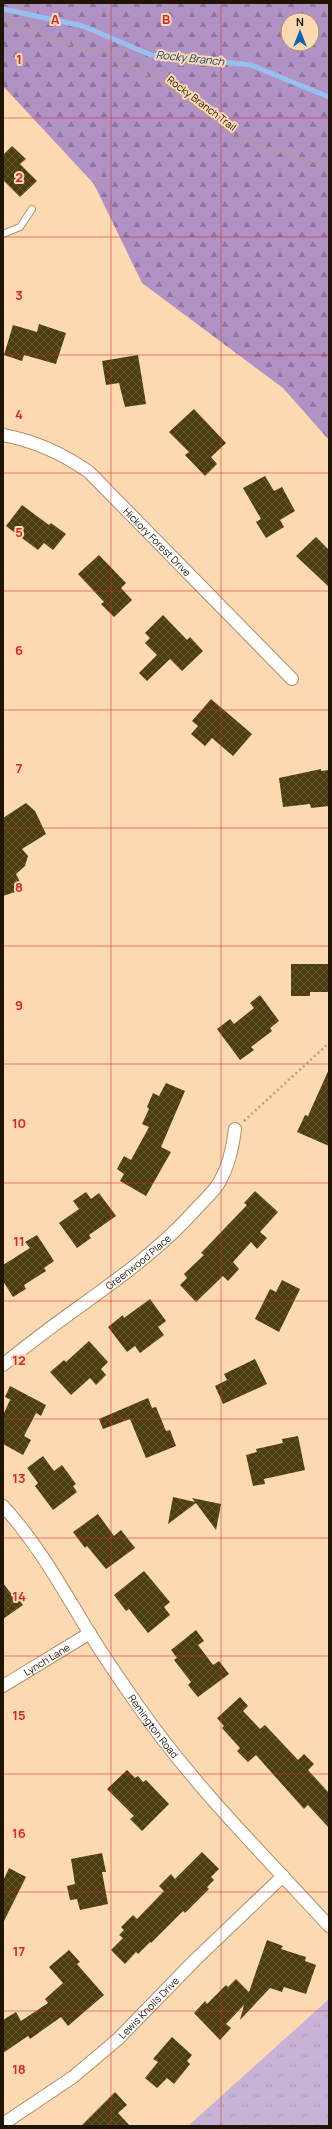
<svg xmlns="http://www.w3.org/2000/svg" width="332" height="2129" font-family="Manrope,sans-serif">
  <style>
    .forest { fill: url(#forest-firs); fill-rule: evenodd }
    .park { fill: url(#park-tufts) }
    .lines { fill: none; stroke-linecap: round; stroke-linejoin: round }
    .stream { stroke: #97c0ef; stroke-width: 5 }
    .building { fill: url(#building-cross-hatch) }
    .lane-casing { stroke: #b09069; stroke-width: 8 }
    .street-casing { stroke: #b09069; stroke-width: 14 }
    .path { stroke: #b99d7c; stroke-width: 2.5; stroke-dasharray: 2 3; stroke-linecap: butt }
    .lane { stroke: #fff; stroke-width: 6 }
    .street { stroke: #fff; stroke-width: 12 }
    .grid { fill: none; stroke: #d62828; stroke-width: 1; stroke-opacity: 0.55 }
    .labels { text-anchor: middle; stroke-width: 4; stroke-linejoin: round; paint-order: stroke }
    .street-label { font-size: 10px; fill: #201405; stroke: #fcd9b1 }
    .water-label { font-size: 11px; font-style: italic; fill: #04437a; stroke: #fcd9b1 }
    .grid-label { font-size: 13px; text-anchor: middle; font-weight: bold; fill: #d62828; stroke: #fcd9b1; stroke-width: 4; stroke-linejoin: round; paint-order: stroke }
  </style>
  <defs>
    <pattern id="forest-firs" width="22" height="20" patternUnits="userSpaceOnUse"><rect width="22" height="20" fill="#b192c5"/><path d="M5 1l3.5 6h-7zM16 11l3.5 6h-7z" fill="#90769e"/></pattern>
    <pattern id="park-tufts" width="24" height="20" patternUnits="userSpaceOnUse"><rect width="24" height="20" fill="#c8b3d7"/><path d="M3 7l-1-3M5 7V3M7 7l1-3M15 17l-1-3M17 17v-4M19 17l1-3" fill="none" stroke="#ac99b7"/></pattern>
    <pattern id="building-cross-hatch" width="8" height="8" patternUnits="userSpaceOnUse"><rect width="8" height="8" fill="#4b3d10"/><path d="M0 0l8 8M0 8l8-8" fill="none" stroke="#625631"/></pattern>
  </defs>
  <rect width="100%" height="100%" fill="#fcd9b1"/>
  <!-- forest -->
  <path class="forest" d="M3,3H329V440L283,388L142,283L94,184L3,86ZM288,20H312V44H288Z"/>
  <!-- park -->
  <polygon class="park" points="329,1999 329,2126 188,2126"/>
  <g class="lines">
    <!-- stream -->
    <polyline class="stream" points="3,9 83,26 151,55 251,65 329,97"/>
  </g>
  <!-- building -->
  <g class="building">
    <polygon points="12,146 26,159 20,164 37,181 20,197 3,180 3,155"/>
    <polygon points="39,324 66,333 56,364 24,355 22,361 4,355 13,325 37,332"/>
    <polygon points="138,355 146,404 125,407 119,383 106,385 102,361"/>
    <polygon points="194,409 226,443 211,457 217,464 205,476 185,455 189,452 169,432"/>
    <polygon points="265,476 274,491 282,487 295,511 280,520 284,527 266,538 256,522 261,519 243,488"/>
    <polygon points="22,505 49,525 51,523 66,534 53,550 44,543 38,550 6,526"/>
    <polygon points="316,537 329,550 329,587 296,556"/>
    <polygon points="99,555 126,583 121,588 132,600 114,617 101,604 104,602 78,574"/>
    <polygon points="163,615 187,640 190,637 203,651 182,671 170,659 147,681 139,673 157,655 145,643 150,638 145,633"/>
    <polygon points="211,699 252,734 233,756 212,738 205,746 191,734 198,726 192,721"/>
    <polygon points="321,769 321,771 329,770 329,806 311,808 310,804 283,807 279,778"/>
    <polygon points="26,803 35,811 46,834 22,849 28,856 25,866 16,874 21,884 18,891 3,896 3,818"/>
    <polygon points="291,964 329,964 329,992 310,992 310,996 291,996"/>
    <polygon points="260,995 279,1021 270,1028 272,1031 251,1047 254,1050 240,1060 217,1029 230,1019 234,1024 254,1008 250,1003"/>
    <polygon points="329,1069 329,1146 297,1132 305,1115 308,1116"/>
    <polygon points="166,1083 185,1091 161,1147 171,1152 146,1196 120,1181 124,1174 117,1169 124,1156 131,1160 149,1127 142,1124 149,1109 147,1107 153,1093 159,1096"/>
    <polygon points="255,1191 278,1212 260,1232 267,1238 257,1249 251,1242 233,1262 239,1269 228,1281 223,1276 196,1302 180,1285 187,1278 184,1274 204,1255 201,1253 247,1205 244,1203"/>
    <polygon points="86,1192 91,1199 99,1193 116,1216 89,1235 91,1238 77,1248 59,1223 79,1209 73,1201"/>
    <polygon points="37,1235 54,1261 44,1268 46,1271 24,1285 26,1289 13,1297 3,1281 3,1265 30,1248 25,1242"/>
    <polygon points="282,1280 300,1289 279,1332 255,1319 270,1289 276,1292"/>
    <polygon points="150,1299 166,1321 158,1327 164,1335 140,1353 135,1346 127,1352 108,1327 123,1315 124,1318"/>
    <polygon points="89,1341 108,1362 101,1369 106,1375 96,1385 90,1378 71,1395 50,1372 64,1360 66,1362"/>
    <polygon points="255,1359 267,1384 223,1404 215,1386 227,1380 224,1374"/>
    <polygon points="10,1386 46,1405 41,1416 36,1413 24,1436 31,1440 23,1455 3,1444 3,1415 10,1400 13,1401 5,1397"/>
    <polygon points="148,1398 152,1408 156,1407 166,1431 170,1430 176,1446 146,1458 130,1419 103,1429 99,1419"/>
    <polygon points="298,1436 305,1470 264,1479 265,1484 253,1486 246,1455 257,1452 256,1449 283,1443 282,1439"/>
    <polygon points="43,1456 54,1471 62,1465 76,1484 73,1486 77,1492 53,1510 35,1486 38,1483 27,1468"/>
    <polygon points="173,1497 195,1502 192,1498 221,1504 216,1530 196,1503 168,1524"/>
    <polygon points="98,1514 114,1536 121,1530 135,1548 106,1569 87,1546 85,1548 73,1532"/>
    <polygon points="144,1571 170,1602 164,1607 170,1615 148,1633 129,1609 126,1611 114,1595"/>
    <polygon points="3,1583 13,1596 15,1594 23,1605 3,1619"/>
    <polygon points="196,1630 204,1641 198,1645 213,1665 219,1661 229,1674 198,1697 188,1685 191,1682 174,1660 177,1658 171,1650"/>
    <polygon points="240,1697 248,1706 243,1711 260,1729 265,1725 298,1760 304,1754 314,1764 308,1770 329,1793 329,1828 308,1805 304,1809 256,1755 248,1762 237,1751 240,1748 222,1728 224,1726 217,1718"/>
    <polygon points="127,1770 135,1778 138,1776 143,1782 146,1780 169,1804 142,1831 130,1819 134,1816 107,1789"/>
    <polygon points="202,1852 219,1869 211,1877 214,1880 207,1887 209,1889 185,1913 183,1911 151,1943 150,1942 138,1954 136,1952 125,1964 111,1950 123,1938 119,1935 124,1930 121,1927 133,1915 137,1919 164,1891 159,1886 171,1874 175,1879"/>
    <polygon points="102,1853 106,1872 102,1872 108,1904 80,1910 77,1899 70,1900 67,1886 75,1884 71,1859"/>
    <polygon points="9,1868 26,1877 3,1923 3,1881"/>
    <polygon points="267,1940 283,1946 281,1949 306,1957 305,1961 316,1965 306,1994 284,1987 282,1992 270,1988 240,2020 244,2005 226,2024 231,2028 220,2040 194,2013 205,2001 207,2004 226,1985 228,1987 236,1979 249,1992"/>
    <polygon points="69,1950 80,1962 77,1964 104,1995 68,2026 61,2017 30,2039 28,2036 3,2053 3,2020 16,2012 21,2021 48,2003 45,1999 63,1983 49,1967"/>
    <polygon points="172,2037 192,2055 187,2061 190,2064 174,2084 167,2078 157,2088 145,2078 158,2062 153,2059"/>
    <polygon points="115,2092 127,2105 118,2113 130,2126 81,2126"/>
  </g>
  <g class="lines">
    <defs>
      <polyline id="lane" points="3,234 20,227 32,209"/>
      <g id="street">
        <path id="s1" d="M3,435C36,441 62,453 89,472L292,679"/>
        <path id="s2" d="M3,1365C66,1311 141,1271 196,1209C204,1200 215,1191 220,1181C229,1165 233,1147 235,1129"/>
        <path id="s3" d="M3,1506C39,1545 63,1590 90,1634C105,1658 122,1683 139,1707C194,1786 264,1855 329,1926"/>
        <path id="s4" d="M3,1686L90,1633"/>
        <path id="s5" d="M3,2124L73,2077L118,2039L195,1960L283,1876"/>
      </g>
    </defs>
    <!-- lane casing -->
    <use href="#lane" class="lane-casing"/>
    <!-- street casing -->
    <use href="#street" class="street-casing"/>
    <!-- path -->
    <g class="path">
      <polyline points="3,20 79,48 107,51 124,65 162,82 240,140 329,166"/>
      <polyline points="244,1121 329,1043"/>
    </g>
    <!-- lane -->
    <use href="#lane" class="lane"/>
    <!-- street -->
    <use href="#street" class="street"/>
  </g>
  <!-- grid -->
  <path class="grid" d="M111,3V2126M221,3V2126M3,118H329M3,237H329M3,355H329M3,473H329M3,591H329M3,710H329M3,828H329M3,946H329M3,1064H329M3,1183H329M3,1301H329M3,1419H329M3,1538H329M3,1656H329M3,1774H329M3,1892H329M3,2011H329"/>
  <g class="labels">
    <!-- street labels -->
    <g class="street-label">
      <text transform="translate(202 103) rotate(37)" y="4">Rocky Branch Trail</text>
      <text dy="4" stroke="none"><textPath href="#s1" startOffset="192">Hickory Forest Drive</textPath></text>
      <text dy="4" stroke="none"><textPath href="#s2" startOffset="170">Greenwood Place</textPath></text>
      <text dy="4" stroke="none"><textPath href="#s4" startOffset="51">Lynch Lane</textPath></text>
      <text dy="4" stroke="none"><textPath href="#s3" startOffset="267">Remington Road</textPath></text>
      <text dy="4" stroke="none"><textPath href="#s5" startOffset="187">Lewis Knolls Drive</textPath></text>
    </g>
    <!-- water labels -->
    <g class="water-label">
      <text transform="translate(190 58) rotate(6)" y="4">Rocky Branch</text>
    </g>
  </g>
  <g class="grid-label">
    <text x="55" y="24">A</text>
    <text x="166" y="24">B</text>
    <text x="19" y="64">1</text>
    <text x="19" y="182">2</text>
    <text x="19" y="300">3</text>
    <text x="19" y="419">4</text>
    <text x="19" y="537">5</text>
    <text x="19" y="655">6</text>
    <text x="19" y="773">7</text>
    <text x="19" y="892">8</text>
    <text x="19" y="1010">9</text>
    <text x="19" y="1128">10</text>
    <text x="19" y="1246">11</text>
    <text x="19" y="1365">12</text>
    <text x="19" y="1483">13</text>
    <text x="19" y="1601">14</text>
    <text x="19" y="1720">15</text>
    <text x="19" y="1838">16</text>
    <text x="19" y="1956">17</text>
    <text x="19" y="2074">18</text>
  </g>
  <!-- border -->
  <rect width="332" height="2129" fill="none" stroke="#201405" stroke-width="8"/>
  <!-- north arrow -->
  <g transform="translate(300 32)"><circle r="19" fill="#fcd9b1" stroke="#a48a6c"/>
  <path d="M0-3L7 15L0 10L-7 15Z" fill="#0a65b2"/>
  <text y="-6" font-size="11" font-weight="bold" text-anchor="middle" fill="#201405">N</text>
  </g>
</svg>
